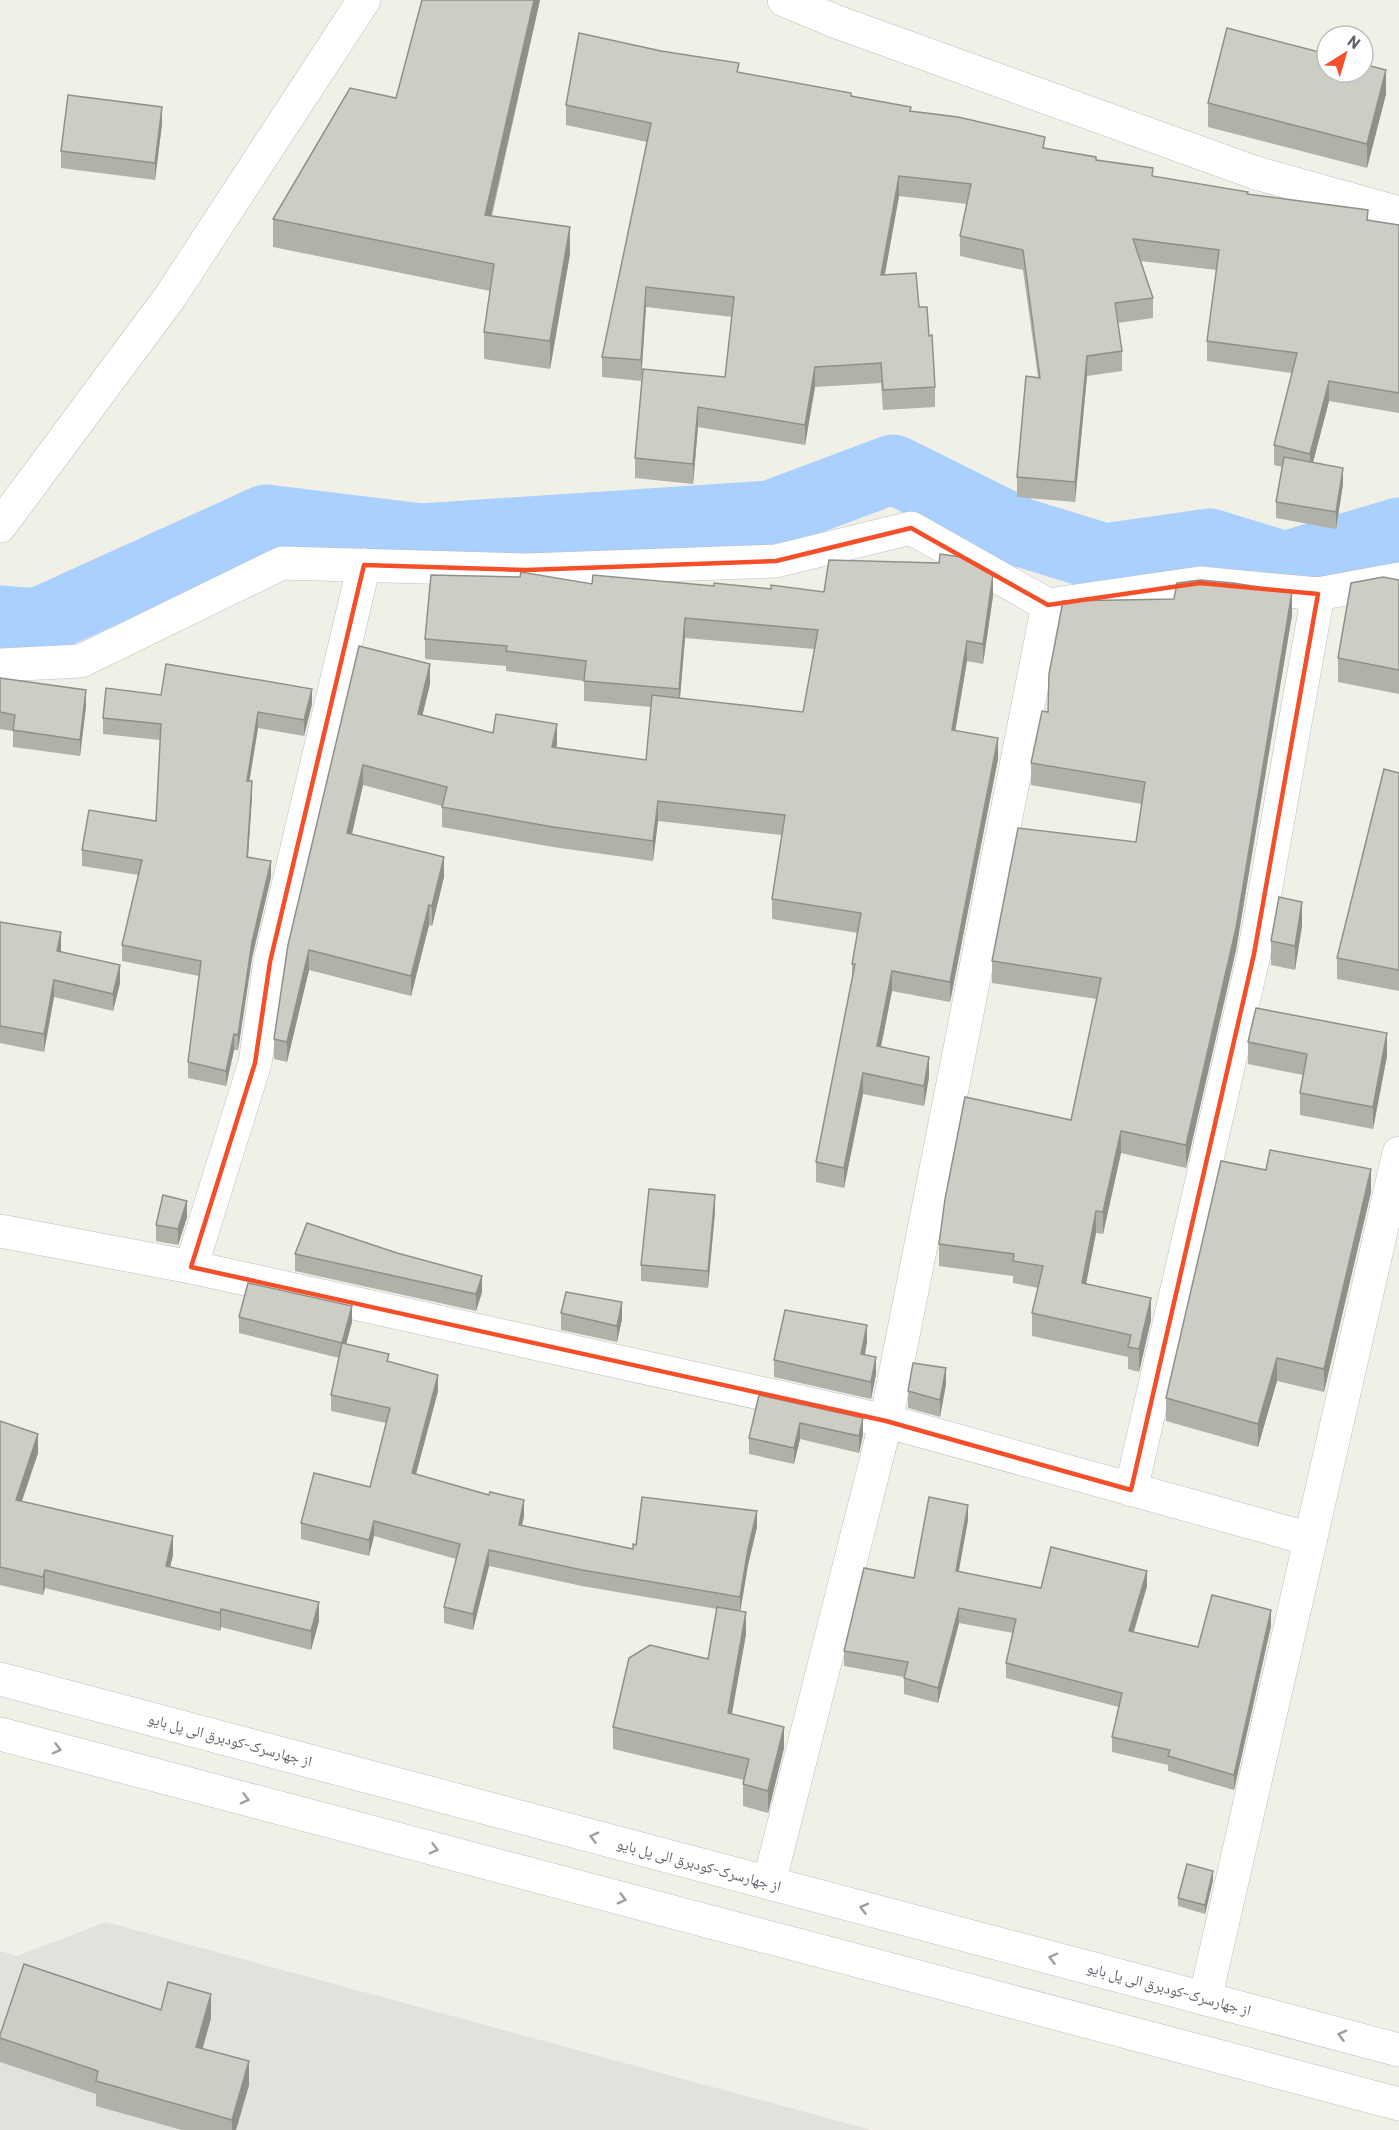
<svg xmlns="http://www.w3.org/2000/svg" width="1399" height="2130" font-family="Barlow,'Noto Naskh Arabic',sans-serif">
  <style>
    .industrial { fill: #e2e1db }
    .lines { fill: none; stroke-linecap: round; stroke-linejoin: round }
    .river { stroke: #a9d0ff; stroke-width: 69 }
    .street-casing { stroke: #bbbdc3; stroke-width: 34 }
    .secondary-casing { stroke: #bcbec5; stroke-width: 34 }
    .street { stroke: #fff; stroke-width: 33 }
    .secondary { stroke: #fff; stroke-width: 33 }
    .wall { fill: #b1b0a9; fill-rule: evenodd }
    .shaded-wall { fill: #90908a }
    .building { fill: #cecdc5; stroke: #90908a; stroke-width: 1.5 }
    .oneway { stroke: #9ea0a4 }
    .marked { fill: none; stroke: #f54f29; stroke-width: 4.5; stroke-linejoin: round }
    .labels { text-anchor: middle; stroke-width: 4.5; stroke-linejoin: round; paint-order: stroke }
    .street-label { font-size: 15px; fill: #5e6168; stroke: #fff }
  </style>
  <rect width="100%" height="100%" fill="#f1f0e7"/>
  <!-- industrial -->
  <polygon class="industrial" points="106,1922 871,2130 0,2130 0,1951 17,1956"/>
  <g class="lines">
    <!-- river -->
    <polyline class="river" points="0,620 37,623 266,519 421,538 770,515 893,469 1020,532 1105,558 1210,543 1285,566 1399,532"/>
    <defs>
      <g id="street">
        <polyline points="784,0 837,22 1256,173 1399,213"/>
        <polyline points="0,526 170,297 364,0"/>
        <polyline points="0,665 81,661 282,563 526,570 776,561 911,528 1048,605 1200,583 1318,594 1399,579"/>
        <polyline points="0,1231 191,1267 886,1421 1310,1539"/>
        <polyline points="191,1267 255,1063 270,962 364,565"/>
        <polyline points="1131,1490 1254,954 1318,594"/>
        <polyline points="769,1883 886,1421 1048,605"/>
        <polyline points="1205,1999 1399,1153"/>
      </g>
      <g id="secondary">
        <polyline points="0,1679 1399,2050"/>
        <polyline points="0,1734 1399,2104"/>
      </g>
    </defs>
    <!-- street casing -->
    <use href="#street" class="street-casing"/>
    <!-- secondary casing -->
    <use href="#secondary" class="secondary-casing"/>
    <!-- street -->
    <use href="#street" class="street"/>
    <!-- secondary -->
    <use href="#secondary" class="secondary"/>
  </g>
  <!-- wall -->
  <g class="wall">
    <polygon points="540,0 492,216 570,254 550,369 484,359 484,332 490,291 273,247 273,219 396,98"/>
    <polygon points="739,72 851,96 1153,176 1248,194 1368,220 1399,225 1399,413 1329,401 1313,462 1343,484 1336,529 1276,518 1276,502 1282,467 1274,465 1274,445 1292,373 1207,361 1207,341 1217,270 1140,261 1153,298 1153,318 1118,323 1122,351 1122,371 1087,376 1075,502 1017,497 1017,477 1038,377 1023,270 960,256 960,236 967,204 899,196 885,274 919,307 929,336 935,387 935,407 883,410 881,383 815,387 805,445 698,427 693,484 635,478 635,458 725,377 732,317 646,307 641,381 602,377 602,357 647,142 566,125 566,105"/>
    <polygon points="1386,94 1367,168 1208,127 1208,103"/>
    <polygon points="162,124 155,180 61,168 61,151"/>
    <polygon points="1399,580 1399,694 1338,682 1338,658"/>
    <path d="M592,584L714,586L824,592L993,596L983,664L967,661L955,731L998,759L950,1002L892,991L881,1047L929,1077L924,1106L863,1094L844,1188L816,1182V1162L852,980V964L858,933L772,919V899L782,835L658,821L653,861L553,847L442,827V806L363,785L352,835L444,877L432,926L429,925L411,996L309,970L287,1062L274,1059V1039L359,646L430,684L422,715L493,733L557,744L556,747L646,760L651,707L584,701V681L506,671V666L425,659V639ZM685,638L814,649L803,712L680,698Z"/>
    <polygon points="1292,615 1236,950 1186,1168 1121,1153 1103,1234 1096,1233 1086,1283 1151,1320 1139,1372 1128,1369 1128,1357 1032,1336 1032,1313 1038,1288 1013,1283 1013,1276 939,1266 939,1244 1071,1120 1097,999 992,983 992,961 1136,842 1142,804 1031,785 1031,763 1048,712"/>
    <polygon points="0,678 86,706 80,756 13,747 13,731 0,729"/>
    <polygon points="312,704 304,736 258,728 249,781 252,797 248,857 271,877 252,958 238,1050 234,1050 226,1086 188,1078 188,1062 199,976 122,961 122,945 139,875 82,866 82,850 156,821 160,740 103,734 103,718"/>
    <polygon points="1399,773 1399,991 1337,979 1337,958"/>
    <polygon points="0,922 61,949 61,951 120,983 113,1011 54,997 44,1052 0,1043"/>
    <polygon points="1302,926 1295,970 1271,965 1271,941"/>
    <polygon points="1248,1042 1387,1056 1373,1129 1300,1115 1300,1093 1303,1075 1248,1064"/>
    <polygon points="1266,1170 1371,1192 1324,1392 1277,1381 1258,1447 1166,1421 1166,1398"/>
    <polygon points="715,1212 708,1288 641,1281 641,1265"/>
    <polygon points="187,1217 178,1245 156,1241 156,1225"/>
    <polygon points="295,1254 482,1292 476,1311 295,1271"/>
    <polygon points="561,1313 622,1319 617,1342 561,1330"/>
    <polygon points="239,1317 352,1322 346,1344 389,1362 438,1391 416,1474 524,1516 522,1525 633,1549 636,1545 757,1527 748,1565 740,1611 746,1634 732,1714 784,1748 768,1813 743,1806 743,1784 744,1780 613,1749 613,1727 708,1659 717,1609 582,1586 489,1566 473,1630 444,1623 444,1607 456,1559 374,1536 369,1556 301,1539 301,1523 370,1487 386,1423 331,1411 331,1395 339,1358 239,1333"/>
    <polygon points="867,1342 865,1355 876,1374 871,1399 774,1377 774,1360"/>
    <polygon points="946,1384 940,1417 908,1408 908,1391"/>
    <polygon points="759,1395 863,1435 859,1453 800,1439 794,1464 749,1454 749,1438"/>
    <polygon points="0,1421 38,1453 22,1501 173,1555 170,1567 319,1621 311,1650 221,1627 220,1631 45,1588 43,1595 0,1585"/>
    <polygon points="968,1520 958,1572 1041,1588 1147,1586 1134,1632 1198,1647 1271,1626 1234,1790 1168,1771 1168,1765 1112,1752 1112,1737 1119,1707 1006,1678 1006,1663 1013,1633 959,1623 938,1703 904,1694 904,1677 844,1666 844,1651"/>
    <polygon points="1213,1880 1205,1914 1178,1906 1178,1898"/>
    <polygon points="161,2010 211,2018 203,2048 249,2085 236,2130 182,2130 96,2106 96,2094 0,2062 0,2035"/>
  </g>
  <!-- shaded-wall -->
  <g class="shaded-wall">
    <polygon points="534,0 540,0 485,242 485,215"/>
    <polygon points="1386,70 1386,94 1367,168 1367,144"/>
    <polygon points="162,107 162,124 155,180 155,163"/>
    <polygon points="899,176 899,196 881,295 881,275"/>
    <polygon points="570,227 570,254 550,369 550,341"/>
    <polygon points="646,287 646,307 641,381 641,360"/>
    <polygon points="1087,356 1087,376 1075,502 1075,482"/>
    <polygon points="815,367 815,387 805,445 805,425"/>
    <polygon points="1329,381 1329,401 1310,474 1310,454"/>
    <polygon points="698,407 698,427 693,484 693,464"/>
    <polygon points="1343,468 1343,484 1336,529 1336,512"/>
    <polygon points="993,575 993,596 983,664 983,644"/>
    <polygon points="1292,592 1292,615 1236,950 1186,1168 1186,1145"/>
    <polygon points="685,618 685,638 679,709 679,689"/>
    <polygon points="967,641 967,661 952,750 952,730"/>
    <polygon points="430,664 430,684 418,734 418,714"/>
    <polygon points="312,689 312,704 304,736 304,720"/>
    <polygon points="86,690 86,706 80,756 80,740"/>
    <polygon points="258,712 258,728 247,796 247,781"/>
    <polygon points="557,724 557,744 552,767 552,747"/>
    <polygon points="998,738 998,759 950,1002 950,982"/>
    <polygon points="363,765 363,785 347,854 347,833"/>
    <polygon points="252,781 252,797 247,872 247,857"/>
    <polygon points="658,801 658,821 653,861 653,841"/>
    <polygon points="444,857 444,877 432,926 432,906"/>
    <polygon points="271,861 271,877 252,958 238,1050 238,1035 252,942"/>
    <polygon points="1302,902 1302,926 1295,970 1295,946"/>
    <polygon points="429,905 429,925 411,996 411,976"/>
    <polygon points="61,932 61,949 57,968 57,951"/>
    <polygon points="309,950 309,970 287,1062 287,1042"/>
    <polygon points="120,965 120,983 113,1011 113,994"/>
    <polygon points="892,971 892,991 877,1066 877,1046"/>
    <polygon points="54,980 54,997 44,1052 44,1034"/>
    <polygon points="1387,1033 1387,1056 1373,1129 1373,1107"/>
    <polygon points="234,1034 234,1050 226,1086 226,1071"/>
    <polygon points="929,1057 929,1077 924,1106 924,1086"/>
    <polygon points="863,1073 863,1094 844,1188 844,1168"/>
    <polygon points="1121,1131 1121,1153 1103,1234 1103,1212"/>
    <polygon points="1371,1169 1371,1192 1324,1392 1324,1369"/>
    <polygon points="715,1195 715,1212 708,1288 708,1271"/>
    <polygon points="187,1201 187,1217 178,1245 178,1229"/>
    <polygon points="1096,1211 1096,1233 1082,1305 1082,1283"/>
    <polygon points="482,1276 482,1292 476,1311 476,1294"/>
    <polygon points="1151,1298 1151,1320 1139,1372 1139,1349"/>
    <polygon points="622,1302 622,1319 617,1342 617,1326"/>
    <polygon points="352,1306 352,1322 342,1359 342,1343"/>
    <polygon points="867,1325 867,1342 861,1371 861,1354"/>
    <polygon points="876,1357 876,1374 871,1399 871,1382"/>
    <polygon points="1277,1358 1277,1381 1258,1447 1258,1424"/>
    <polygon points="946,1368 946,1384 940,1417 940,1400"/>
    <polygon points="438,1375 438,1391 412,1489 412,1473"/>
    <polygon points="863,1418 863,1435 859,1453 859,1436"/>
    <polygon points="800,1423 800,1439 794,1464 794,1448"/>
    <polygon points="38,1434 38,1453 16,1518 16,1500"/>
    <polygon points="524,1500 524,1516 519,1540 519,1525"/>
    <polygon points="968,1505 968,1520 956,1587 956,1571"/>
    <polygon points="757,1511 757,1527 748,1565 740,1613 740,1597 748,1549"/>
    <polygon points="374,1521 374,1536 369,1556 369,1540"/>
    <polygon points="173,1536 173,1555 166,1584 166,1566"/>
    <polygon points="489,1550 489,1566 473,1630 473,1614"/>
    <polygon points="45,1570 45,1588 43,1595 43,1577"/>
    <polygon points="1147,1571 1147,1586 1129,1647 1129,1631"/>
    <polygon points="319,1602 319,1621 311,1650 311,1631"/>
    <polygon points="959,1608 959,1623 938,1703 938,1688"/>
    <polygon points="221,1609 221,1627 220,1631 220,1613"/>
    <polygon points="1271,1610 1271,1626 1234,1790 1234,1775"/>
    <polygon points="746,1612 746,1634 728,1734 728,1713"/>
    <polygon points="784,1727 784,1748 768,1813 768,1791"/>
    <polygon points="1213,1871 1213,1880 1205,1914 1205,1905"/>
    <polygon points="211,1994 211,2018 196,2071 196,2047"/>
    <polygon points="249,2061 249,2085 236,2130 232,2130 232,2120"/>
  </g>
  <!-- building -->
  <g class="building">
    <polygon points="422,0 534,0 485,215 570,227 550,341 484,332 494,264 273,219 350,88 396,98"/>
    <polygon points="1227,28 1327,54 1327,72 1363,72 1363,64 1386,70 1367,144 1208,103"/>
    <polygon points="579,33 661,51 739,63 737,72 851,93 851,96 911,107 910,111 958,117 1045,137 1043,148 1096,157 1096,160 1153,168 1152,176 1248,192 1247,194 1368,210 1367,220 1399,225 1399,393 1329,381 1310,454 1274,445 1297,353 1207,341 1219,250 1133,239 1153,298 1115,303 1122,351 1087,356 1075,482 1017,477 1026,376 1040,378 1023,250 960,236 971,184 899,176 881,275 916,273 919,307 927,307 929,336 932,335 935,387 883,390 881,363 815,367 805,425 698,407 693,464 635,458 643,369 725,377 734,297 646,287 641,360 602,357 651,123 566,105"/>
    <polygon points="68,95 162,107 155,163 61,151"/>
    <polygon points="1284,457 1343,468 1336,512 1276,502"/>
    <polygon points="940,554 961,557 993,575 983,644 967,641 952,730 998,738 950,982 892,971 877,1046 929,1057 924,1086 863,1073 844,1168 816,1162 855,964 852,964 861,913 772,899 785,815 658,801 653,841 553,827 442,807 447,787 363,765 347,833 444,857 432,906 429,905 411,976 309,950 287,1042 274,1039 288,945 359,646 430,664 418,714 493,733 496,714 557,724 552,747 646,760 652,695 803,712 818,630 685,618 679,689 584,681 586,661 506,651 507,646 425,639 431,575 520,577 521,572 592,584 593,575 714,586 714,583 771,589 771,585 824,592 829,560 939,563"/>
    <polygon points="1383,577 1399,580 1399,670 1338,658 1351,583"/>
    <polygon points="1200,580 1233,583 1292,592 1236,928 1186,1145 1121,1131 1103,1212 1096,1211 1082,1283 1151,1298 1139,1349 1128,1347 1131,1335 1032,1313 1043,1266 1013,1261 1014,1254 939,1244 945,1199 965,1097 1071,1120 1101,978 992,961 1018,828 1136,842 1145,782 1031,763 1042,711 1048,712 1049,674 1063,601 1174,599 1177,583"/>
    <polygon points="166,664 312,689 304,720 258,712 247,781 252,781 247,857 271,861 252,942 238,1035 234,1034 226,1071 188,1062 201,961 122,945 142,860 82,850 89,810 156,821 161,724 103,718 106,688 161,695"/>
    <polygon points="0,678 86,690 80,740 13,730 15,715 0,712"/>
    <polygon points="1384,769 1399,773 1399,970 1337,958"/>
    <polygon points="1279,897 1302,902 1295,946 1271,941"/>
    <polygon points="0,922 61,932 57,951 120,965 113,994 54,980 44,1034 0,1026"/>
    <polygon points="1256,1008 1387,1033 1373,1107 1300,1093 1307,1054 1248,1042"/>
    <polygon points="1270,1150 1371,1169 1324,1369 1277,1358 1258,1424 1166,1398 1221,1161 1266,1170"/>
    <polygon points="649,1189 715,1195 708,1271 641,1265"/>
    <polygon points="163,1195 187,1201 178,1229 156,1225"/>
    <polygon points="307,1223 397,1253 482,1276 476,1294 295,1254"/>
    <polygon points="248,1283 352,1306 342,1343 389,1354 387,1361 438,1375 412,1473 489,1495 490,1492 524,1500 519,1525 633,1549 633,1544 636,1545 642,1497 757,1511 748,1549 740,1597 582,1570 489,1550 473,1614 444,1607 460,1544 374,1521 369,1540 301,1523 314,1473 370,1487 390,1408 331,1395 342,1343 239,1317"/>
    <polygon points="566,1292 622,1302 617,1326 561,1313"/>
    <polygon points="785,1310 867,1325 861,1354 876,1357 871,1382 774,1360"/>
    <polygon points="913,1363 946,1368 940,1400 908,1391"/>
    <polygon points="759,1395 863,1418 859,1436 800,1423 794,1448 749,1438"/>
    <polygon points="0,1421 38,1434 16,1500 173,1536 166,1566 319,1602 311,1631 221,1609 220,1613 45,1570 43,1577 0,1567"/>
    <polygon points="929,1497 968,1505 956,1571 1041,1588 1051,1547 1147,1571 1129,1631 1198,1647 1212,1595 1271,1610 1234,1775 1168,1756 1170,1750 1112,1737 1122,1693 1006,1663 1016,1619 959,1608 938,1688 904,1678 908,1662 844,1651 864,1568 914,1578"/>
    <polygon points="717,1607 746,1612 728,1713 784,1727 768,1791 743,1784 749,1759 613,1727 629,1658 650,1645 708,1659"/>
    <polygon points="1187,1864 1213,1871 1205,1905 1178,1898"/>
    <polygon points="24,1964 161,2010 168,1982 211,1994 196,2047 249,2061 232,2120 96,2081 98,2071 0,2038 0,2035"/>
  </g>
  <!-- one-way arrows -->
  <defs><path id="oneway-chevron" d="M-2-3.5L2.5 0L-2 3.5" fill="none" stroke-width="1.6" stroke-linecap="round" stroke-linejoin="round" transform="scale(1.5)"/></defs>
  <g class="oneway">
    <use href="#oneway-chevron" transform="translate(57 1749) rotate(15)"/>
    <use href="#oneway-chevron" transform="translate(245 1799) rotate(15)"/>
    <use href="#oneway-chevron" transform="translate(594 1837) rotate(-165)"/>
    <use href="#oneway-chevron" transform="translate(434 1849) rotate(15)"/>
    <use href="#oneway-chevron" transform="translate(622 1899) rotate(15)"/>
    <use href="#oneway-chevron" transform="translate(864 1908) rotate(-165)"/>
    <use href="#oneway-chevron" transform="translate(1053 1958) rotate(-165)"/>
    <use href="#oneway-chevron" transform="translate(1342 2035) rotate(-165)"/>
  </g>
  <!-- marked area -->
  <path class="marked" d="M911,528L1048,605L1200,583L1318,594L1254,954L1131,1490L886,1421L191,1267L255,1063L270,962L364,565L526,570L776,561Z"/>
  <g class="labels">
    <!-- street labels -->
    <g class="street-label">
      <text transform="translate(230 1740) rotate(15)" y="5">از جهارسرک-کودبرق الی پل بایو</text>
      <text transform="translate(699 1865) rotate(15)" y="5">از جهارسرک-کودبرق الی پل بایو</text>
      <text transform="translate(1169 1989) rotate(15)" y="5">از جهارسرک-کودبرق الی پل بایو</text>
    </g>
  </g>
  <!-- north arrow -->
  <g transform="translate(1345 54) rotate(37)"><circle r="28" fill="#ffffff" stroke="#bfc0c3" stroke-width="1.5"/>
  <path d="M0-4.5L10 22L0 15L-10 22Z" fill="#f54f29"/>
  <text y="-9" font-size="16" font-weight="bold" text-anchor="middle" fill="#5e6168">N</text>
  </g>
</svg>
